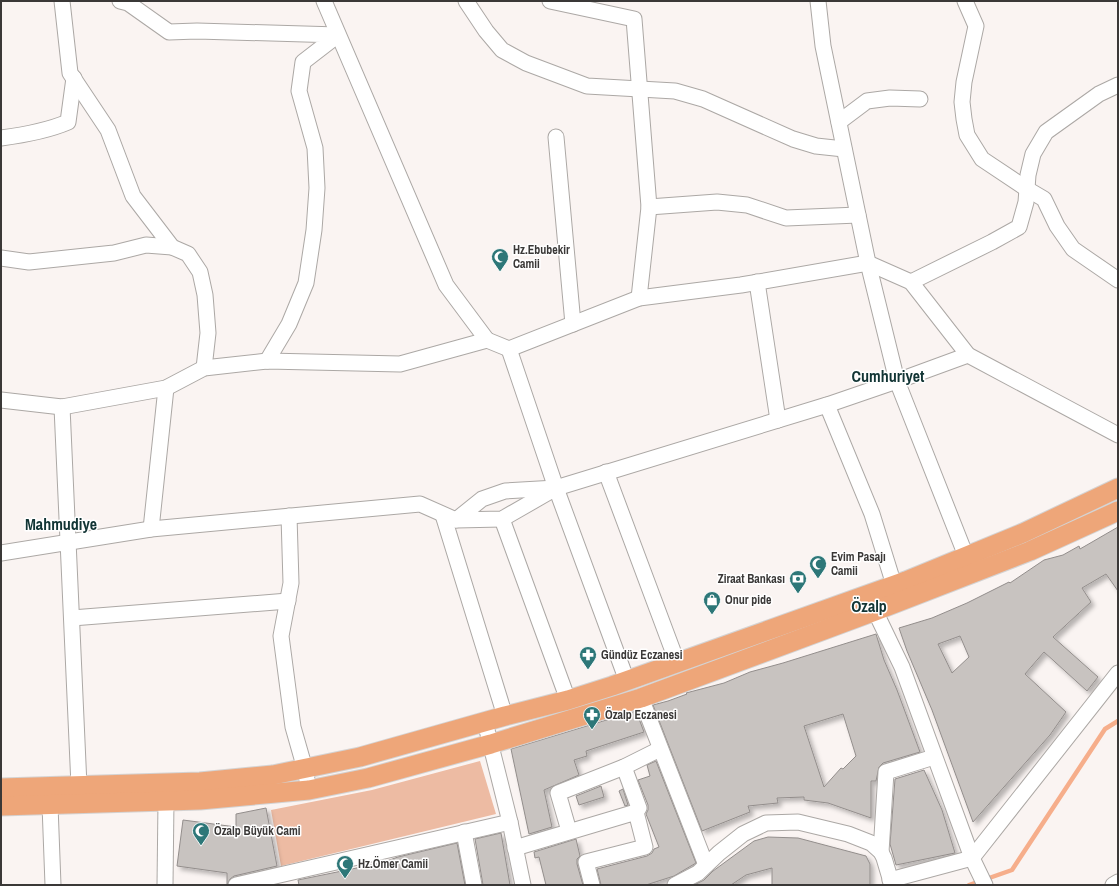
<svg xmlns="http://www.w3.org/2000/svg" width="1119" height="886" font-family="'Archivo Narrow',sans-serif">
  <style>
    .green { fill: #edbba3 }
    .lines { fill: none; stroke-linecap: round; stroke-linejoin: round }
    .stream { stroke: #f6ae8b; stroke-width: 4.5 }
    .building { fill: #c8c3c0; stroke: #938e8c; fill-rule: evenodd; filter: url(#shadow) }
    .minor-casing { stroke: #aca8a5; stroke-width: 17 }
    .major-casing { stroke: #d4d3d3; stroke-width: 21 }
    .minor { stroke: #fff; stroke-width: 15 }
    .major { stroke: #eea679; stroke-width: 19 }
    .labels { text-anchor: middle; stroke-width: 3; stroke-linejoin: round; paint-order: stroke }
    .poi-label { font-size: 12px; font-weight: bold; fill: #3a3837; stroke: #fff; text-anchor: start }
    .district-label { font-size: 16px; font-weight: bold; fill: #123535; stroke: #fff }
  </style>
  <defs>
    <filter id="shadow"><feDropShadow dx="3.5" dy="3.5" stdDeviation="2" flood-color="#0004"/></filter>
  </defs>
  <rect width="100%" height="100%" fill="#faf4f2"/>
  <!-- green -->
  <polygon class="green" points="480,761 496,814 281,866 271,810 372,790"/>
  <g class="lines">
    <!-- stream -->
    <polyline class="stream" points="969,885 1012,870 1105,729 1118,721"/>
  </g>
  <!-- building -->
  <g class="building">
    <path d="M1118,527V591L1106,574L1082,588L1091,602L1053,637L1098,677L1087,691L1044,652L1025,674L1066,712L1050,735L973,822L932,710L907,651L899,628L932,618L967,603L1009,582L1010,583L1044,560L1063,555L1079,546L1080,549ZM960,636L969,657L952,673L938,644Z"/>
    <path d="M876,634L884,660L897,690L920,752L883,763L879,767L876,781H871V818L828,803L804,800V797L777,798L778,803L748,806L750,812L702,831L653,705L668,701L687,694L686,693L724,683L750,672L783,663ZM843,714L856,756L843,769L841,768L824,787L804,726Z"/>
    <polygon points="636,711 644,732 586,751 587,756 574,760 579,775 544,790 552,827 529,834 511,749"/>
    <polygon points="656,761 696,863 674,876 646,885 601,885 597,869 647,856 652,853 654,849 659,847 646,814 648,810 648,805 638,780 650,776 647,765"/>
    <polygon points="924,770 942,810 955,853 896,865 890,844 895,779"/>
    <polygon points="601,786 604,797 579,805 576,796"/>
    <polygon points="623,789 628,805 625,806 619,791"/>
    <polygon points="266,808 277,866 234,876 230,879 227,885 227,873 177,866 183,820 236,827 236,814"/>
    <polygon points="501,833 510,885 483,885 475,839"/>
    <polygon points="768,837 798,838 866,856 870,864 870,885 772,885 772,868 746,875 731,885 694,885 704,880 713,871 754,841"/>
    <polygon points="576,839 580,856 577,859 577,864 583,885 546,885 539,857 535,858 534,852"/>
    <polygon points="457,843 465,885 299,885 298,880 381,863 398,857"/>
  </g>
  <g class="lines">
    <defs>
      <g id="minor">
        <polyline points="62,1 70,73 108,130 133,196 172,247 188,254 200,272 205,295 208,333 204,368"/>
        <polyline points="120,1 128,3 169,32 197,31 338,35 303,62 299,91 315,148 317,188 314,230 306,283 289,324 267,361"/>
        <polyline points="324,1 446,285 487,340"/>
        <polyline points="466,1 486,31 502,50 526,63 587,86 675,91 703,99 793,139 816,146 844,149"/>
        <polyline points="550,1 634,19 649,207 639,298"/>
        <polyline points="818,1 823,46 868,263 897,381 966,556"/>
        <polyline points="965,1 976,26 964,82 962,102 964,119 967,135 982,159 1027,189 1044,199 1057,226 1073,249 1118,280"/>
        <polyline points="839,122 867,101 890,98 920,99"/>
        <polyline points="556,137 573,324"/>
        <path d="M1,138C24,135 47,131 68,122L74,78"/>
        <polyline points="649,207 717,202 747,205 786,218 858,215"/>
        <polyline points="1,258 29,262 114,253 146,245 172,247"/>
        <polyline points="757,282 778,420"/>
        <polyline points="911,282 992,242 1019,227 1026,202 1028,175 1033,154 1046,132 1099,94 1118,85"/>
        <polyline points="509,349 556,488 627,681"/>
        <polyline points="1,400 62,407 166,388 204,368 267,361 400,364 487,340 509,349 639,298 741,285 868,263 911,282 968,355 1118,435"/>
        <polyline points="827,405 872,514 894,585"/>
        <polyline points="62,407 79,786"/>
        <polyline points="606,472 677,662"/>
        <polyline points="443,515 505,716"/>
        <polyline points="289,516 291,583 281,636 293,727 305,769 309,790"/>
        <polyline points="502,519 568,700"/>
        <polyline points="456,520 482,499 505,491 556,488 827,405 897,381 968,355"/>
        <polyline points="151,529 166,388"/>
        <polyline points="1,553 151,529 420,504 456,520 502,519 556,488"/>
        <polyline points="872,600 875,611 902,667 972,858 985,885"/>
        <polyline points="72,618 288,601"/>
        <polyline points="641,698 706,865"/>
        <polyline points="485,722 510,822 523,885"/>
        <polyline points="624,767 639,808 636,812"/>
        <polyline points="50,805 53,885"/>
        <polyline points="569,831 558,793 624,767 660,749"/>
        <polyline points="464,832 474,885"/>
        <polyline points="515,848 636,812 645,847 586,862 592,885"/>
        <polyline points="881,852 886,772 934,757"/>
        <polyline points="890,880 972,858 1118,673"/>
        <polyline points="165,885 166,801"/>
        <polyline points="236,885 510,822"/>
        <polyline points="675,885 698,873 719,853 743,834 766,823 798,822 848,834 871,843 881,852 884,858 892,885"/>
        <polyline points="1113,885 1118,882"/>
      </g>
      <g id="major">
        <polyline points="1,788 200,782 273,775 360,757 505,716 568,700 612,686 906,581 1023,533 1118,488"/>
        <polyline points="1,806 200,800 309,790 368,778 491,744 641,698 875,611 1030,551 1118,511"/>
      </g>
    </defs>
    <!-- minor casing -->
    <use href="#minor" class="minor-casing"/>
    <!-- major casing -->
    <use href="#major" class="major-casing"/>
    <!-- minor -->
    <use href="#minor" class="minor"/>
    <!-- major -->
    <use href="#major" class="major"/>
  </g>
  <!-- icons -->
  <defs>
    <symbol id="mosque-pin" viewBox="-11 -11 22 30"><path d="M0 17L-7.5 6A9.5 9.5 0 1 1 7.5 6Z" fill="#2d7778" stroke="#fff"/><path d="M3.5-4.9A6 6 0 1 0 3.5 4.9A5 5 0 1 1 3.5-4.9Z" fill="#fff"/></symbol>
    <symbol id="bank-pin" viewBox="-11 -11 22 30"><path d="M0 17L-7.5 6A9.5 9.5 0 1 1 7.5 6Z" fill="#2d7778" stroke="#fff"/><path d="M-6-4H6V4H-6ZM0-2.3a2.3 2.3 0 1 0 0 4.6a2.3 2.3 0 1 0 0-4.6Z" fill="#fff"/></symbol>
    <symbol id="shop-pin" viewBox="-11 -11 22 30"><path d="M0 17L-7.5 6A9.5 9.5 0 1 1 7.5 6Z" fill="#2d7778" stroke="#fff"/><path d="M-5-2.5h2.3a2.7 3.5 0 0 1 5.4 0H5L5.5 6h-11ZM-1.5-2.5h3a1.5 2.3 0 0 0-3 0Z" fill="#fff"/></symbol>
    <symbol id="pharmacy-pin" viewBox="-11 -11 22 30"><path d="M0 17L-7.5 6A9.5 9.5 0 1 1 7.5 6Z" fill="#2d7778" stroke="#fff"/><path d="M-2-6h4v4h4v4h-4v4h-4v-4h-4v-4h4Z" fill="#fff"/></symbol>
  </defs>
  <g fill-rule="evenodd">
    <use href="#mosque-pin" x="490" y="247" width="20" height="27"/>
    <use href="#mosque-pin" x="808" y="554" width="20" height="27"/>
    <use href="#bank-pin" x="788" y="569" width="20" height="27"/>
    <use href="#shop-pin" x="702" y="590" width="20" height="27"/>
    <use href="#pharmacy-pin" x="578" y="645" width="20" height="27"/>
    <use href="#pharmacy-pin" x="582" y="705" width="20" height="27"/>
    <use href="#mosque-pin" x="191" y="821" width="20" height="27"/>
    <use href="#mosque-pin" x="335" y="854" width="20" height="27"/>
  </g>
  <g class="labels">
    <!-- poi labels -->
    <g class="poi-label">
      <text x="513" y="254">Hz.Ebubekir<tspan x="513" dy="14">Camii</tspan></text>
      <text x="831" y="561">Evim Pasajı<tspan x="831" dy="14">Camii</tspan></text>
      <text x="785" y="583" text-anchor="end">Ziraat Bankası</text>
      <text x="725" y="604">Onur pide</text>
      <text x="601" y="659">Gündüz Eczanesi</text>
      <text x="605" y="719">Özalp Eczanesi</text>
      <text x="214" y="835">Özalp Büyük Cami</text>
      <text x="358" y="868">Hz.Ömer Camii</text>
    </g>
    <!-- district labels -->
    <g class="district-label">
      <text x="888" y="382">Cumhuriyet</text>
      <text x="61" y="530">Mahmudiye</text>
      <text x="869" y="612">Özalp</text>
    </g>
  </g>
  <!-- border -->
  <rect width="1119" height="886" fill="none" stroke="#3a3837" stroke-width="4"/>
</svg>
